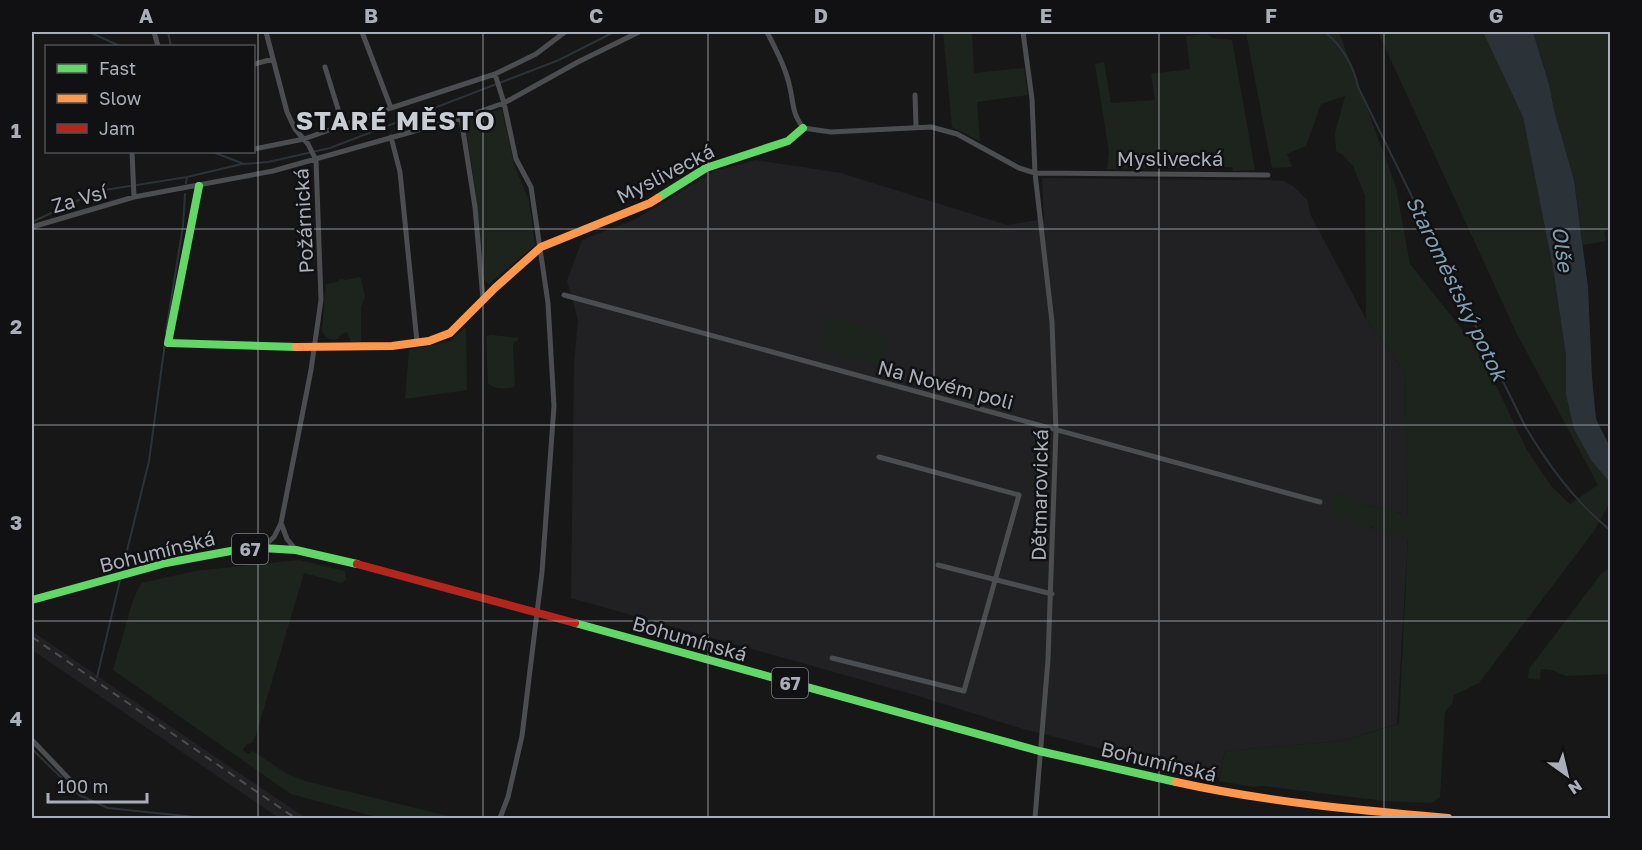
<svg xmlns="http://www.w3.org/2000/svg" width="1642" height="850" viewBox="0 0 1642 850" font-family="'Golos Text',sans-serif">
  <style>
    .built { fill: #212123 }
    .green { fill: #1d241e }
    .water { fill: #2b3339 }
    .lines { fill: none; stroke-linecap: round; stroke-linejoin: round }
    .stream { stroke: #2b3339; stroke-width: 2 }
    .street { stroke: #4b4d50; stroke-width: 5 }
    .fast { stroke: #63d668; stroke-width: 8 }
    .slow { stroke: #ff974d; stroke-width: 8 }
    .jam { stroke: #b3261e; stroke-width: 8 }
    .rail { stroke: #4c4d4f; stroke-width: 2; stroke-dasharray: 8 6; stroke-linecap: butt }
    .grid { fill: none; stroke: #a9aeb8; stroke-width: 1.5; stroke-opacity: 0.55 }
    .labels { text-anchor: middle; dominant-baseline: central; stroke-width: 5; stroke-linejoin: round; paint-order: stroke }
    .shield { fill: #111113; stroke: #7b7f86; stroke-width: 1.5 }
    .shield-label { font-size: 18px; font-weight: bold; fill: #a9aeb8 }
    .street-label { font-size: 20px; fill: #a9aeb8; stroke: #111113 }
    .water-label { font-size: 21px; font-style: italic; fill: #819eb1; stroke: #111113 }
    .district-label { font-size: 26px; font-weight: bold; letter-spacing: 1.5px; fill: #c9cdd4; stroke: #111113 }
    .neatline { fill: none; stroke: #a9aeb8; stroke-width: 2 }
    .grid-label { font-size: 20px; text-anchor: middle; font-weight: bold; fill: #a9aeb8 }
  </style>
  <rect width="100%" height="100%" fill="#171717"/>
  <path class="built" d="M756 160 841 173 1007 225 1044 219 1042 178 1231 180 1252 179 1284 181 1293 186 1308 201 1310 214 1366 319 1405 372 1408 518 1400 513 1361 504 1339 494 1373 529 1408 537 1397 724 1342 741 1225 751 1219 778 1023 729 915 695 571 598 574 363 578 320 567 281 582 240 636 219 714 171Z
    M32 631 211 754 306 818H279L32 650Z"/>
  <path class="green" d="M943 32H972L974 73 1024 68 1028 95 977 102 980 141 952 127Z
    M1259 32H1339L1396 187 1410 264 1472 342 1489 371 1527 450 1552 487 1570 504 1598 485 1516 332 1378 32H1483L1523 117 1553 268 1566 355V395L1574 429 1591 460 1610 483V502L1594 531 1479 683 1454 695 1452 704 1445 712 1440 797 1431 803 1384 801 1263 786 1252 787 1219 781 1225 751 1342 741 1399 724 1408 538 1373 529 1372 526 1370 528 1332 517 1331 504 1335 495C1344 493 1353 501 1362 504 1377 509 1395 509 1408 517L1405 372 1366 319 1365 196 1353 166 1343 155 1336 151 1335 133 1345 96 1321 104 1306 146 1287 154 1292 167 1272 168 1246 33Z
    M1533 32H1610V226L1604 232 1606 241 1583 245 1574 180 1554 110 1549 84Z
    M1207 34 1212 38 1232 40 1255 170 1233 171 1232 167 1107 169 1109 152 1095 64 1104 62 1111 103 1155 100 1151 74 1190 69 1186 36Z
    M502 109 514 164 529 201 535 245 489 284 484 280 475 186 464 120Z
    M359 277 361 279 365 297 361 307V343L351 342 347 332 341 334 338 339C329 341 325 338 322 330L326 284 337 282 340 279 346 280Z
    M827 316 884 332V335L888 336 880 366 818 348Z
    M466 327 467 390 405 399 409 350 450 341Z
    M492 335 518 338V341L514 342 513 345 515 386C508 390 494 390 488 383L486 336Z
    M299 560 345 571 346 580 341 583 304 573 256 735 252 743 247 744 243 750 248 754 253 751 287 774 305 781 456 818H380L291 794 113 670 133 600 141 583 195 571Z
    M1610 568V674L1566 676 1551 670 1541 669 1540 680 1528 678 1529 669 1601 574Z"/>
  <path class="water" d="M1483 32H1533L1549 84 1554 110 1574 180 1588 287 1592 377 1596 419 1610 447V483L1591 460 1574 429 1566 395V355L1553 268 1523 117Z"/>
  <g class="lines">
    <path class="stream" d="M89 32 120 46
      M168 32 171 46
      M1325 32C1342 46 1354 66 1358 87L1525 426C1548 465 1574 501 1610 530
      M213 152 244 164 268 162 330 148 559 60 614 32
      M186 183 187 177 242 164
      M137 185 187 177
      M32 222 98 191 130 186
      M166 332 183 226 185 194
      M123 567 149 461 165 343
      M97 677 120 580
      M32 749 79 795 108 808 204 818"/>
    <path class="street" d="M154 32 158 46
      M266 32 287 112 295 129 308 144 316 160 321 300 311 370 281 523 287 539 296 550
      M362 32 391 108
      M767 32C776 50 786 68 790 88 794 106 792 112 803 128L831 132 931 127 957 134 1019 168 1035 173 1268 175
      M1023 32 1032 99 1035 173 1052 322 1056 430 1048 660 1035 818
      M254 64 273 59
      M325 67 343 125
      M495 74 504 103 516 159 531 187 548 303 554 406 542 572 522 736 508 797 500 818
      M915 95 916 126
      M461 118 475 207 483 299
      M391 137 400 172 417 342
      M254 149 304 139 391 108 495 74 536 54 565 32
      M132 152 134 197
      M32 227 134 197 273 171 461 118 504 103 578 62 639 32
      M564 295 1320 502
      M262 548 274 537 281 523
      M938 565 1052 594
      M832 658 964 691 1019 495 879 457
      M32 740 71 781"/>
    <path class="fast" d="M199 186 168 343 296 347
      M658 198 706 168 788 141 803 128
      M32 600 166 563 236 550 262 548 296 550 357 564
      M575 623 1039 751 1176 782"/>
    <path class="slow" d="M296 347 392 346 429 341 450 333 495 288 541 247 650 203 658 198
      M1176 782C1266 802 1357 810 1448 818"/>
    <path class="jam" d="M357 564 575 623"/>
    <path class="rail" d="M32 637 295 818"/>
  </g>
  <path class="grid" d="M258 32V818M483 32V818M708 32V818M934 32V818M1159 32V818M1384 32V818M32 229H1610M32 425H1610M32 621H1610"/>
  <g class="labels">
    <g class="shield">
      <rect x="232" y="534" width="36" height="30" rx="4.5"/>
      <rect x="772" y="668" width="36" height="30" rx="4.5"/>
    </g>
    <g class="shield-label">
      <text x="250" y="549">67</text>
      <text x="790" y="683">67</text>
    </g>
    <g class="street-label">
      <text x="1170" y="158">Myslivecká</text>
      <text transform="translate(665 173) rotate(-27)">Myslivecká</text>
      <text transform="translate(79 198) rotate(-16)">Za Vsí</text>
      <text transform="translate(303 221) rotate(-93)">Požárnická</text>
      <text transform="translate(946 384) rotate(15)">Na Novém poli</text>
      <text transform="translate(1039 495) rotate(-89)">Dětmarovická</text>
      <text transform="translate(157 551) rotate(-14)">Bohumínská</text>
      <text transform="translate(690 638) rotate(16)">Bohumínská</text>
      <text transform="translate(1159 761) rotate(13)">Bohumínská</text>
    </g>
    <g class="water-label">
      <text transform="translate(1563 249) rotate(82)">Olše</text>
      <text transform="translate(1457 288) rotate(64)">Staroměstský potok</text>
    </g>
    <g class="district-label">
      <text x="396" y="120">STARÉ MĚSTO</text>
    </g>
  </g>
  <rect width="1642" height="850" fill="none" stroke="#111113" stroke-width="66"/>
  <rect x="45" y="45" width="210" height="108" fill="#111113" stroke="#4e5055" stroke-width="1.5"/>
  <rect x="57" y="64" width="30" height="9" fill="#63d668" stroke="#4e5055" stroke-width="1.5"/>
  <text x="99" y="75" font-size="18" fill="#a9aeb8">Fast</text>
  <rect x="57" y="94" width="30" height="9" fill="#ff974d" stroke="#4e5055" stroke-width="1.5"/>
  <text x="99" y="105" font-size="18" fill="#a9aeb8">Slow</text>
  <rect x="57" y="124" width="30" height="9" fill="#b3261e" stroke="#4e5055" stroke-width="1.5"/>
  <text x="99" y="135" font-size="18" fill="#a9aeb8">Jam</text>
  <g transform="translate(1567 775) rotate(146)" stroke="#111113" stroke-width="4.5" paint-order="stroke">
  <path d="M0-4.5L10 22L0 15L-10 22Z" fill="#a9aeb8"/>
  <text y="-9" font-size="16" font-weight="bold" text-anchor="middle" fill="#a9aeb8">N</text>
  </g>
  <path d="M48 793v9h99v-9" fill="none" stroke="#a9aeb8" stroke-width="3"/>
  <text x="57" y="793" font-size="18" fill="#a9aeb8" stroke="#111113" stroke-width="4.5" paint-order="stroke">100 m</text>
  <rect x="33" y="33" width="1576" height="784" class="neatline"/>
  <g class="grid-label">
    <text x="146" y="23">A</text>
    <text x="371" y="23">B</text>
    <text x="596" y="23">C</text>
    <text x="821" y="23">D</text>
    <text x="1046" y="23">E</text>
    <text x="1271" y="23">F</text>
    <text x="1496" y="23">G</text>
    <text x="16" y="138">1</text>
    <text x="16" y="334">2</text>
    <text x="16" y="530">3</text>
    <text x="16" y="726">4</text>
  </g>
</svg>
